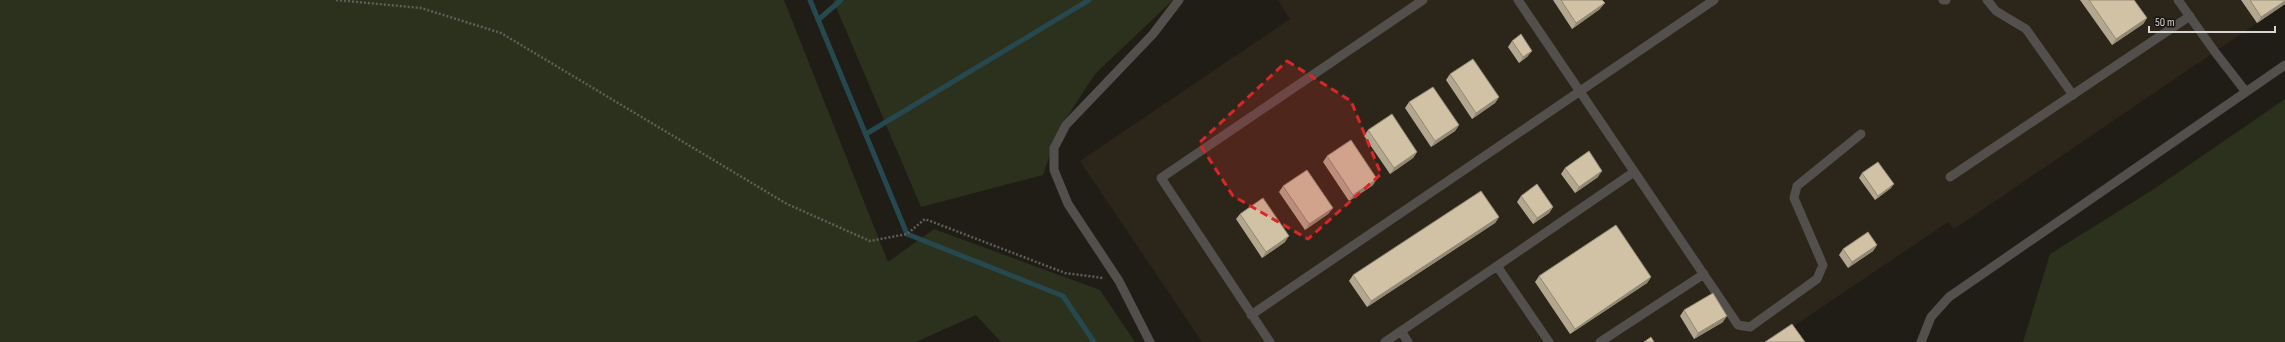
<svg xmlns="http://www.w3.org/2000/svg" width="2285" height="342" viewBox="0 0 2285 342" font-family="'Sofia Sans Condensed',sans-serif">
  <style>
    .built { fill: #2c261a }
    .green { fill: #2b311d }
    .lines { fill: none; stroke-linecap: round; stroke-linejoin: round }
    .stream { stroke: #26484f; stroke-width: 5 }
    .path { stroke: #605e58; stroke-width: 2.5; stroke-dasharray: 2 2; stroke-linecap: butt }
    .service { stroke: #524f4d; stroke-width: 9 }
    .wall { fill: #b4a78f }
    .shaded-wall { fill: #928874 }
    .building { fill: #d1c2a6; stroke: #928874 }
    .marked { fill: #d62828; fill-opacity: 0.2; stroke: #d62828; stroke-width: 3; stroke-dasharray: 8 5; stroke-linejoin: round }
  </style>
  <rect width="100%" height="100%" fill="#201d17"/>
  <path class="built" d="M1278 0H2285V4L1954 229 1948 222 1788 330 1795 342H1202L1080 161 1290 19Z"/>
  <path class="green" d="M0 0H784L888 262 934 229 1100 290 1135 342H1001L976 315 916 342H0Z
    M833 0H1173L1095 74 1058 131 1043 175 921 207Z
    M2285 99V342H2023L2050 254 2154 189Z"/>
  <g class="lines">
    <path class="stream" d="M810 0 907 234 1063 296 1094 342
      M818 20 841 0
      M866 134 1089 0"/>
    <path class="path" d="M336 0 421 8 501 33 787 204 870 241 907 234 925 219 1065 273 1103 278"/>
    <path class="service" d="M1518 0 1738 325 1750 327 1817 279 1823 265 1794 198 1797 186 1861 134
      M1943 0H1946
      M1987 0 1996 11 2026 29 2073 95
      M2178 0 2215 52 2246 92
      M1950 177 2190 16
      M1251 315 1714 0
      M1401 331 1408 342
      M1150 342 1119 281 1068 204 1054 170V148L1066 125 1153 34 1179 0
      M1270 342 1161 178 1423 0
      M1385 342 1497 266
      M1549 342 1497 266 1634 172
      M1600 342 1704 274
      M1921 342 1931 317 1949 297 2285 65"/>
  </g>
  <path class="wall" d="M1553 0H1602L1600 9 1572 29Z
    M2080 0H2134L2147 18 2143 24 2112 45Z
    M2241 0H2285V4L2257 23Z
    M1512 41 1528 56 1519 63 1508 47Z
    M1450 74 1499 97 1495 103 1472 119 1446 80Z
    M1409 102 1459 125 1455 131 1431 147 1405 108Z
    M1368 130 1417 152 1413 158 1390 174 1364 136Z
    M1327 156 1373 185 1349 201 1323 162Z
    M1565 168 1598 177 1575 193 1561 174Z
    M1862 173 1891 188 1875 200 1859 178Z
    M1283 186 1333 208 1328 214 1305 230 1279 192Z
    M1521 196 1553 207 1549 213 1533 224 1517 202Z
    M1240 214 1285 242 1262 258 1236 219Z
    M1499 217 1495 223 1367 307 1349 281 1353 275Z
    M1877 245 1873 251 1848 268 1839 255 1843 249Z
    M1539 276 1651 277 1647 283 1570 334 1535 282Z
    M1684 310 1723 322 1694 339 1680 316Z"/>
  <path class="shaded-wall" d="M2285 1V4L2257 23 2261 17Z
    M1605 3 1600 9 1572 29 1576 23Z
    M2147 18 2143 24 2112 45 2116 39Z
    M1532 51 1528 56 1519 63 1523 57Z
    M1499 97 1495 103 1472 119 1476 113Z
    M1459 125 1455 131 1431 147 1435 141Z
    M1417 152 1413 158 1390 174 1394 168Z
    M1602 171 1598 177 1575 193 1579 187Z
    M1377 179 1373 185 1349 201 1353 195Z
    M1894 184 1891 188 1875 200 1878 196Z
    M1553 207 1549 213 1533 224 1537 218Z
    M1333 208 1328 214 1305 230 1309 224Z
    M1499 217 1495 223 1367 307 1371 301Z
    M1289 236 1285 242 1262 258 1266 252Z
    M1877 245 1873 251 1848 268 1852 262Z
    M1651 277 1647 283 1570 334 1575 329Z
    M1727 316 1723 322 1694 339 1698 333Z"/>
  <path class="building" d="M1561 0H1602L1605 3 1576 23Z
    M2089 0H2134L2147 18 2116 39Z
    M2250 0H2285V1L2261 17Z
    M1521 34 1532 51 1523 57 1512 41Z
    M1473 59 1499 97 1476 113 1450 74Z
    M1433 87 1459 125 1435 141 1409 102Z
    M1392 114 1417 152 1394 168 1368 130Z
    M1351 140 1377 179 1353 195 1327 156Z
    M1589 151 1602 171 1579 187 1565 168Z
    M1878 162 1894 184 1878 196 1862 173Z
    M1307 170 1333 208 1309 224 1283 186Z
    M1537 184 1553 207 1537 218 1521 196Z
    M1481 191 1499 217 1371 301 1353 275Z
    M1263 198 1289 236 1266 252 1240 214Z
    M1616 225 1651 277 1575 329 1539 276Z
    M1868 232 1877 245 1852 262 1843 249Z
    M1713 293 1727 316 1698 333 1684 310Z
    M1792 324 1805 342H1765Z
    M1651 337 1654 342H1644Z"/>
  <path class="marked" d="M1287 61 1351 101 1381 174 1308 239 1233 196 1199 143Z"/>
  <path d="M2149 26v6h126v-6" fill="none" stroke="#d8d6d1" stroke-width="2"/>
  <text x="2155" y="26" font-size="12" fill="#d8d6d1" stroke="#17140e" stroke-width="3" paint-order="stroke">50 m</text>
</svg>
